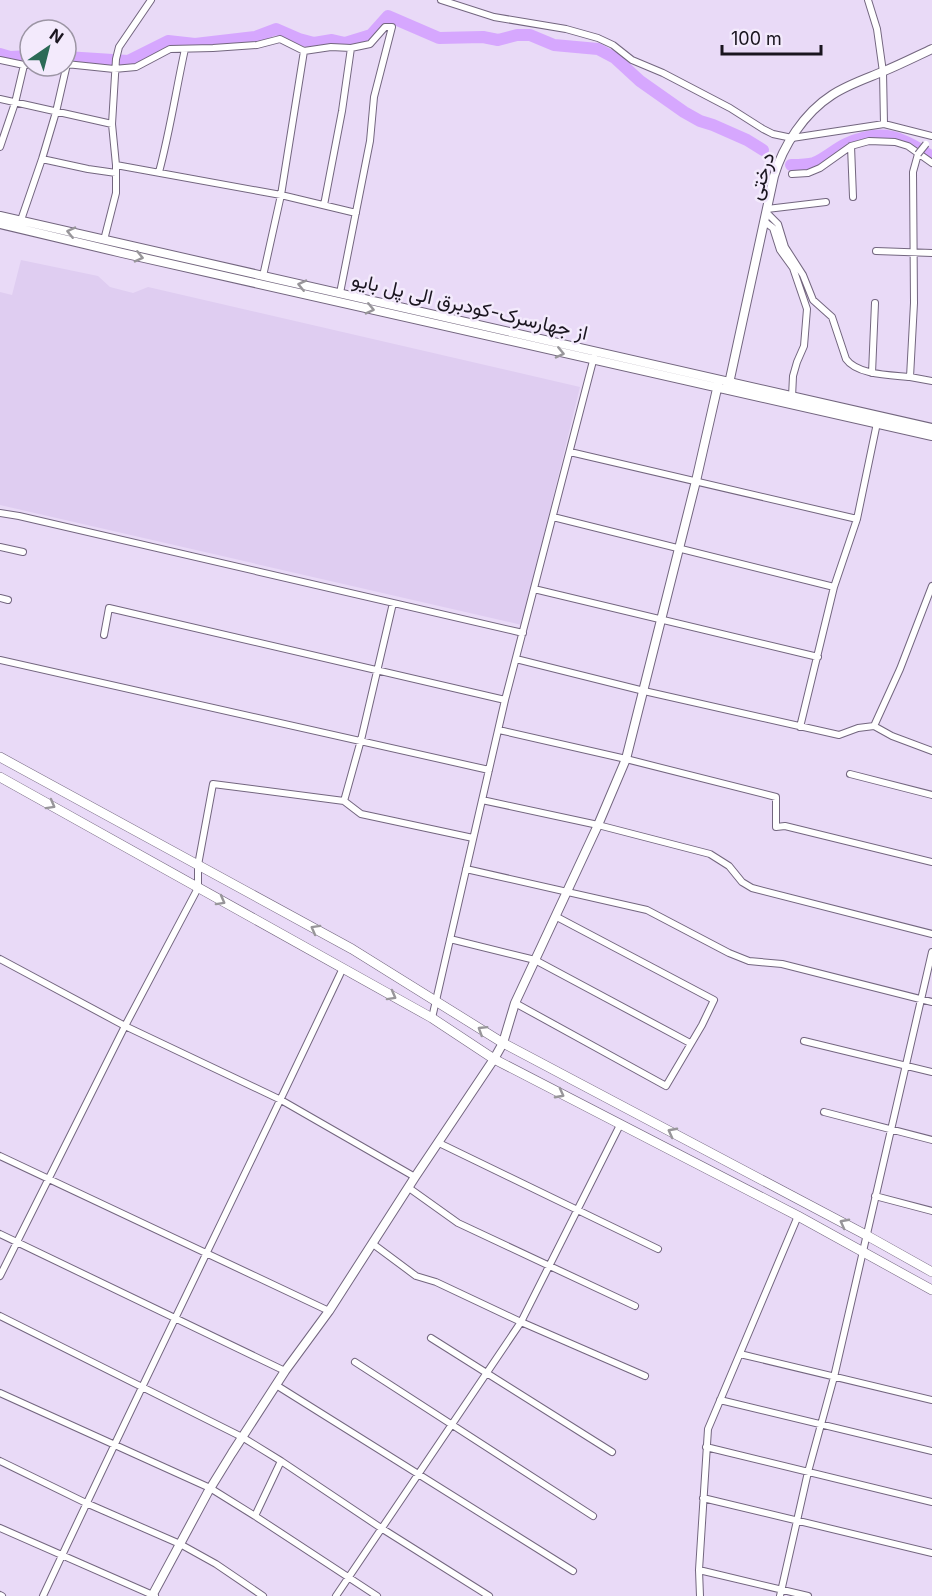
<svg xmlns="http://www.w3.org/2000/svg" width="932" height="1596" viewBox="0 0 932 1596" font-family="Inter,Vazirmatn,sans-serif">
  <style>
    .built { fill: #dfcdf1 }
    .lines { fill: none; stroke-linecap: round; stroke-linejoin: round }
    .river { stroke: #d6a7fe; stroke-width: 12 }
    .street-casing { stroke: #73667f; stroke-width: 8 }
    .secondary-casing { stroke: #73667f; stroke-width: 10 }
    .primary-casing { stroke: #73667f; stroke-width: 10 }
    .street { stroke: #fff; stroke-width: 6 }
    .secondary { stroke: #fff; stroke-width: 8 }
    .primary { stroke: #fff; stroke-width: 9 }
    .street-bridge-casing { stroke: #73667f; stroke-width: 8; stroke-linecap: butt }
    .street-bridge { stroke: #fff; stroke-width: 6 }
    .oneway { stroke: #98969a }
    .labels { text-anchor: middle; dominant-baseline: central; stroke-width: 5; stroke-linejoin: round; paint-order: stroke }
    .street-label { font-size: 20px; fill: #1a151f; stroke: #f3eafc }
  </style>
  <rect width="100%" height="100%" fill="#e9daf7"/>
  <path class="built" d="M21 260 98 276 110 287 133 293 148 287 580 387 522 625 0 505V292L12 295Z"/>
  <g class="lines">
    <path class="river" d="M0 54 10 57 30 56
      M66 57 128 61 168 41 195 44 255 37 276 29 299 39 314 43 332 40 345 43 371 35 388 16 439 38 483 37 498 40 517 35H530L554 45 598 49 615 58 640 81 684 112 700 121 713 125 747 140 763 150
      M791 165C798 165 807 165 814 163 825 159 835 149 846 144 882 128 901 136 932 157"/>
    <g class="street-casing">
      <path id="street" d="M441 0 494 17 566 29 598 38 613 45 632 60 663 73 730 108 763 129 773 134 792 138 884 124 932 136
        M868 0 877 29 883 72 884 124
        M0 60 24 65H30
        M66 64 114 69 136 67 170 49 213 48 257 45 280 39 304 51 331 47 351 48 370 44 385 27H392L374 97 370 141 340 293
        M0 99 112 124
        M851 146 853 197
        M0 147 15 103 24 65
        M918 154 913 172 914 303 910 377 932 381
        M42 159 88 169 116 173
        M116 165 281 195 356 213
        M159 172C170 131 176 90 185 49
        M792 174 808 173 820 168 851 146 869 141 895 142 908 146 932 163
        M324 205 342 111 351 48
        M767 209 826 202
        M767 213 778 224 785 247 803 275 813 300 832 317 846 359C857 375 891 375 910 377
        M21 220 42 159 56 112 67 64
        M765 222 773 228 780 250 793 268 807 309 804 346 797 362 793 376 792 397
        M104 240 116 193V165L112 124 116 59 119 47 151 0
        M876 251 932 253
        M263 276 281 195 304 51
        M872 373 875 303
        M570 452 857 519
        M0 513 19 516 523 633
        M553 517 834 587
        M0 547 23 552
        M534 589 818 657
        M0 598 8 600
        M104 635 109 608 505 700
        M516 659 644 691 839 735 858 728 874 726 892 736 932 751
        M0 660 489 770
        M874 726 900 669 932 586
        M800 727 834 587 857 519 877 423
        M499 730 626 759 776 797V827L785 826 932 862
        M850 774 932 795
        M482 800 598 825 710 854 729 866 742 882 752 888 932 934
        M344 801 361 740 393 603
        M466 869 647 910 729 953 749 961 782 964 932 1002
        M450 939 535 960 690 1043
        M0 959 125 1026 281 1100 415 1177
        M515 1003 666 1086 702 1025 714 1000 555 916
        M432 1018 505 700 594 357
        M804 1041 932 1072
        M824 1112 932 1140
        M439 1143 658 1249
        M0 1156 329 1311
        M409 1188 458 1223 635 1306
        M875 1196 932 1211
        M0 1234 285 1371
        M373 1244 416 1276 436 1282 521 1322 645 1376
        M0 1276 125 1026 198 888V865L213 784 344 801 361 814 473 838
        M0 1316 242 1437 281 1461 255 1516 210 1488 0 1393
        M431 1338 612 1452
        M740 1354 932 1400
        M355 1362 593 1516
        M276 1385 573 1571
        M720 1400 932 1451
        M706 1447 932 1502
        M0 1461 86 1503 180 1544 216 1564 263 1596
        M281 1461 381 1528 489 1596
        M703 1498 932 1553
        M255 1516 377 1596
        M0 1528 155 1596
        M699 1570 808 1596
        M0 1595 2 1596
        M43 1596C141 1386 244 1178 343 968
        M336 1596 521 1322 620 1125
        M700 1596 699 1570 708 1429 798 1216
        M780 1596 808 1472 834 1377 932 952"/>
    </g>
    <g class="secondary-casing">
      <path id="secondary" d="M0 216 932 428
        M0 224 122 253 932 436
        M728 388 774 176C783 146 804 113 832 95 847 85 865 79 882 72 899 65 915 57 932 49
        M152 1596 208 1492 232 1453 285 1371 329 1311 415 1177 494 1059 503 1043 515 1003 598 825 626 759 696 481 719 380"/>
    </g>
    <g class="primary-casing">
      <path id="primary" d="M0 757 352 949 503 1043 866 1235 932 1272
        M0 777 432 1018 494 1059 798 1216 932 1290"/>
    </g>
    <use href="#street" class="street"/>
    <use href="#secondary" class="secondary"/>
    <use href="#primary" class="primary"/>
    <g class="street-bridge-casing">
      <path id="street-bridge" d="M918 154 926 144"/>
    </g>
    <use href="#street-bridge" class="street-bridge"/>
  </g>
  <defs><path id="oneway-chevron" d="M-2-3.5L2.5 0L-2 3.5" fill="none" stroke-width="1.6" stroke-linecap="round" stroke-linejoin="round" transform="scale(1.5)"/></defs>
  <g class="oneway">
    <use href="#oneway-chevron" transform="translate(71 232) rotate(-167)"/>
    <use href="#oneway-chevron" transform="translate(139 257) rotate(13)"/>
    <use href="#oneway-chevron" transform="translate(302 285) rotate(-167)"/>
    <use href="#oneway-chevron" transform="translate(370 309) rotate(13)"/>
    <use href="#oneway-chevron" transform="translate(560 353) rotate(13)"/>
    <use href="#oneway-chevron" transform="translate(51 805) rotate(29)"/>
    <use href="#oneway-chevron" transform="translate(221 901) rotate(29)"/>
    <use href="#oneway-chevron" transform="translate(315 929) rotate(-151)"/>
    <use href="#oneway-chevron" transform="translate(392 996) rotate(29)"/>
    <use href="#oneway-chevron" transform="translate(482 1030) rotate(-148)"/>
    <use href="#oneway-chevron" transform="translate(560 1094) rotate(28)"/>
    <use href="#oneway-chevron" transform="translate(672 1132) rotate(-152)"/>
    <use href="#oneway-chevron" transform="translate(844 1223) rotate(-152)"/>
  </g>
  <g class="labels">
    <g class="street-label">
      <text transform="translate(761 176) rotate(-73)">درختی</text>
      <text transform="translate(470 306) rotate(13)">از جهارسرک-کودبرق الی پل بایو</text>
    </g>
  </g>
  <g transform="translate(48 48) rotate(35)"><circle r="28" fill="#f3eafc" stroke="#9c95a4" stroke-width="1.5"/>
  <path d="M0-4.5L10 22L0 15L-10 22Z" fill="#2b6a56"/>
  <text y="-9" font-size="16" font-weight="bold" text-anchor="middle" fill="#1a151f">N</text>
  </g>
  <path d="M722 45v9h99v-9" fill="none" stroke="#1a151f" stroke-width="3"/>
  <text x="731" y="45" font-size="18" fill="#1a151f" stroke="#f3eafc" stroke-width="4.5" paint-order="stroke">100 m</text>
</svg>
